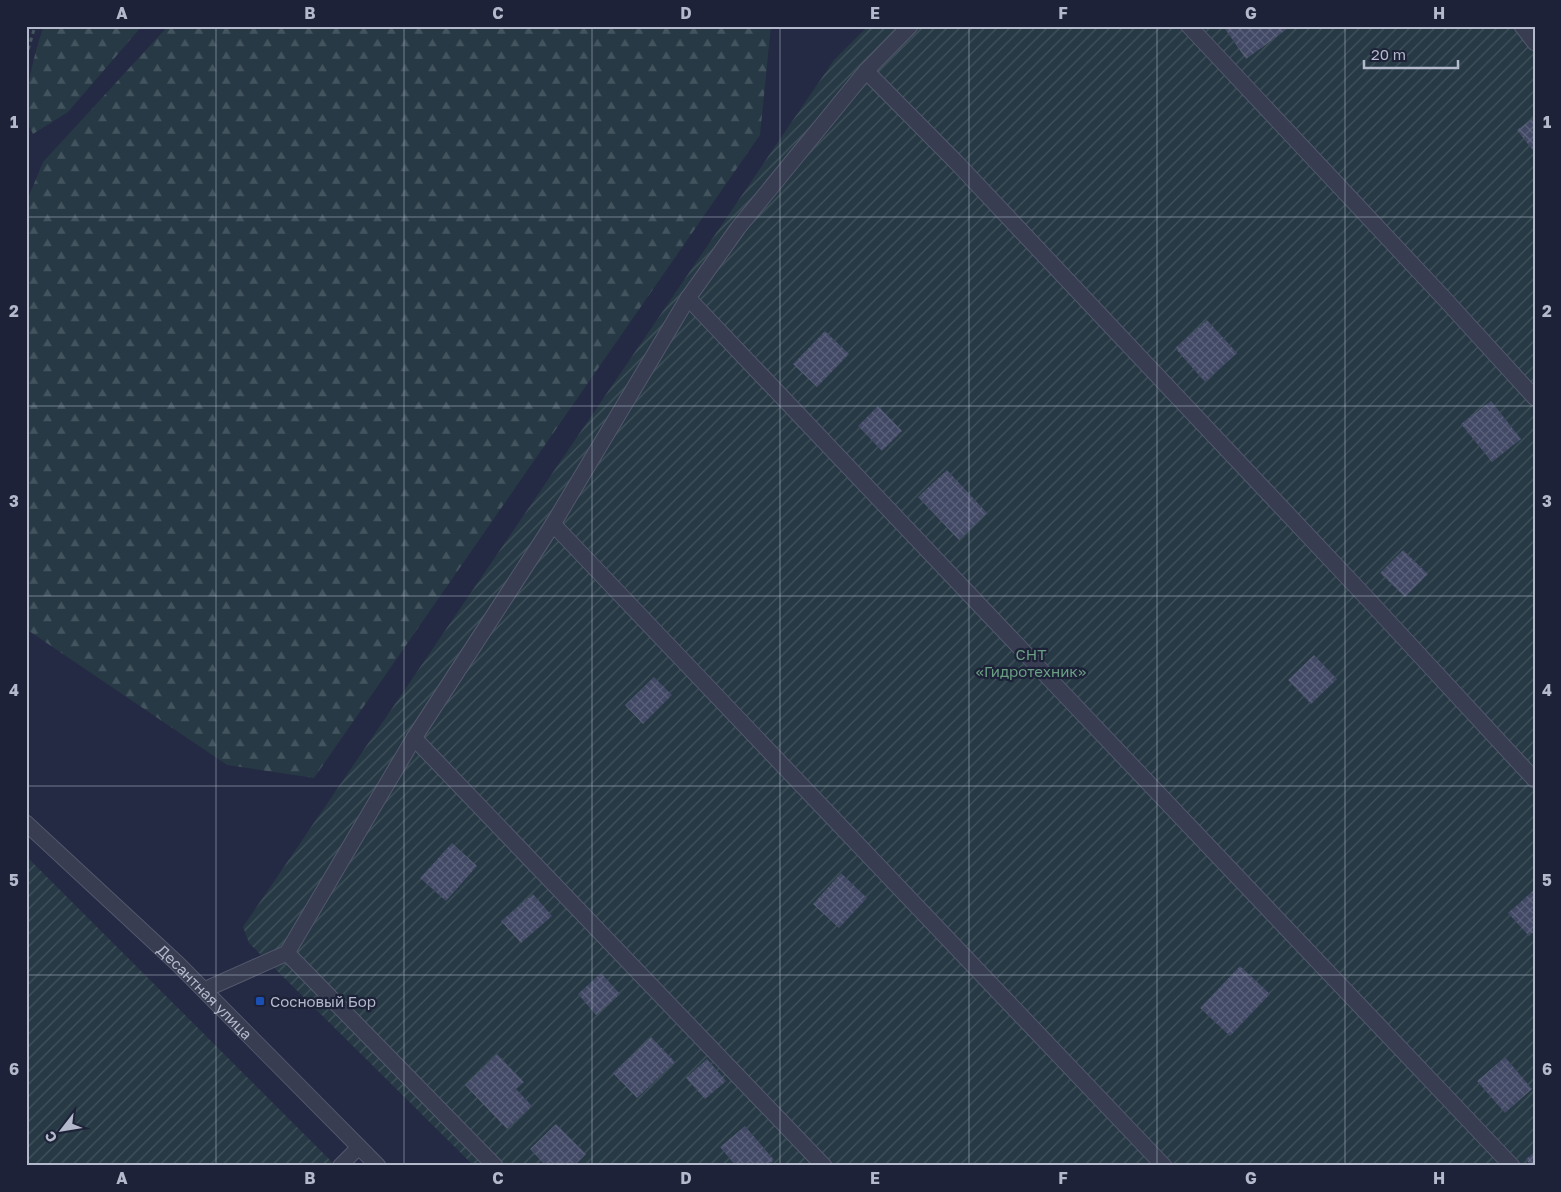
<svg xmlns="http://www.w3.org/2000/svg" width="1561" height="1192" viewBox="0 0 1561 1192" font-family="'Golos Text',sans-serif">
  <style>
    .forest { fill: url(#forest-firs) }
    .garden { fill: url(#garden-furrows) }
    .building { fill: url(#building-cross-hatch) }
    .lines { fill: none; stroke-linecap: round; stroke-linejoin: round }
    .service-casing { stroke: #53586d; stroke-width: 16 }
    .minor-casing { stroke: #53586d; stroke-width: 17 }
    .path { stroke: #445660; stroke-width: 3; stroke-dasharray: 4 4; stroke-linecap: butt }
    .service { stroke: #383d52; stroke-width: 14 }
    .minor { stroke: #383d52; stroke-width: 15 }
    .grid { fill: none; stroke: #b5b9cc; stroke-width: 1; stroke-opacity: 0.55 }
    .transit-dot { fill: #1a4fb4; stroke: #1d2238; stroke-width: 2 }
    .labels { text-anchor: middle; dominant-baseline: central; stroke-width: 4.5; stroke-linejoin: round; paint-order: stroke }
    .park-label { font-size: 15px; fill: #6a9f83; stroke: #1d2238 }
    .street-label { font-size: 15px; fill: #b5b9cc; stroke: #1d2238 }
    .poi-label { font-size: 15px; fill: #b5b9cc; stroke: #1d2238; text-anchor: start }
    .neatline { fill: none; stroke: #b5b9cc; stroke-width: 2 }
    .grid-label { font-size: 16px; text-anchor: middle; font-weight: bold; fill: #b5b9cc }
  </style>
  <defs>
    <pattern id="forest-firs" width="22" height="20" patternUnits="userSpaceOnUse" patternTransform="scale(1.25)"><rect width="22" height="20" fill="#263944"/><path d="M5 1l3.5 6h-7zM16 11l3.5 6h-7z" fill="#43545e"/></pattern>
    <pattern id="garden-furrows" width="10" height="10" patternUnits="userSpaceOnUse" patternTransform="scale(1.25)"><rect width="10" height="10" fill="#263944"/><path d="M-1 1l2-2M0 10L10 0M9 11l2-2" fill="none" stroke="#43545e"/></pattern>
    <pattern id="building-cross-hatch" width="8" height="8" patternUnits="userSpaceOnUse" patternTransform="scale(1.25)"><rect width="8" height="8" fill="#424965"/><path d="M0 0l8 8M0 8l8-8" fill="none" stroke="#5b617a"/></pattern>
  </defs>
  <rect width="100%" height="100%" fill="#242a43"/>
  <path class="forest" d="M44 26H142L68 112 33 134C31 129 27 124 26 119 23 100 36 45 44 26Z
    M168 26H771L760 135 314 778 227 765 26 629V203L43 162Z"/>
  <path class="garden" d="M868 26H1535V1166H474L249 943 243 927 834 60Z
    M26 856 336 1166H26Z"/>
  <path class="building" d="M1223 26H1291L1246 59Z
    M1535 117V153L1517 130Z
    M1207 320 1237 353 1205 382 1175 348Z
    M825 331 849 354 817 387 793 364Z
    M1491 401 1521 439 1492 462 1461 424Z
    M878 406 902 431 882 451 858 426Z
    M947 470 987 513 959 540 918 497Z
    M1403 550 1428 574 1405 597 1380 573Z
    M1314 655 1337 679 1311 704 1288 680Z
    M654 677 672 695 643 724 625 705Z
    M452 843 477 866 446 901 420 878Z
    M841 873 867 898 839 928 813 904Z
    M1535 889V931L1529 936 1508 913Z
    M533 894 552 916 521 943 501 921Z
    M1240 966 1270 994 1230 1036 1200 1008Z
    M601 973 620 994 596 1015 578 994Z
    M651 1037 675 1062 637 1098 613 1073Z
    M497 1054 524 1082 516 1089 532 1106 507 1129 465 1085Z
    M1505 1057 1532 1089 1505 1113 1477 1081Z
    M707 1059 726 1081 705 1099 686 1078Z
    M556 1124 586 1154 574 1166H546L530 1149Z
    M745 1126 774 1160 767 1166H736L720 1147Z
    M1535 1152V1166H1531L1526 1159Z"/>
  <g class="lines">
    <g class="service-casing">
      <path id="service" d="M340 1166 359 1147"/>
    </g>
    <g class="minor-casing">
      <g id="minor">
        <path d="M1189 26 1442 296 1535 398"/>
        <path d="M1522 26 1535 43"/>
        <path d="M866 71 957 163 1364 595 1535 780"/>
        <path d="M688 298 1512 1166"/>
        <path d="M553 524 1164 1166"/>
        <path d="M414 738 824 1166"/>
        <path id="s1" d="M26 823 178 964 378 1166"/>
        <path d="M287 953 495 1166"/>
        <path d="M204 990 287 953 414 738 553 524 688 298 738 228 866 71 910 26"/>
      </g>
    </g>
    <path class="path" d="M26 57 35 26"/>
    <use href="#service" class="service"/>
    <use href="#minor" class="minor"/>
  </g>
  <path class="grid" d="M216 26V1166M404 26V1166M592 26V1166M780 26V1166M969 26V1166M1157 26V1166M1345 26V1166M26 217H1535M26 406H1535M26 596H1535M26 786H1535M26 975H1535"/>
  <rect class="transit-dot" x="255" y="996" width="10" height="10" rx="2.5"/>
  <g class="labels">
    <g class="park-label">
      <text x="1031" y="654">СНТ<tspan x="1031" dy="17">«Гидротехник»</tspan></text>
    </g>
    <g class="street-label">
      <text stroke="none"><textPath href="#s1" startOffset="246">Десантная улица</textPath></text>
    </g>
    <g class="poi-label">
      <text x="270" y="1001">Сосновый Бор</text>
    </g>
  </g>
  <rect width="1561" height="1192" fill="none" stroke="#1d2238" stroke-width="55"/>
  <g transform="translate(62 1130) rotate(239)" stroke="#1d2238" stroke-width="4" paint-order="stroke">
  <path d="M0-4L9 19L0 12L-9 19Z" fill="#b5b9cc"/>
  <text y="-8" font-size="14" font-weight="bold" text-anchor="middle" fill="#b5b9cc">С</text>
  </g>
  <path d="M1364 60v8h94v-8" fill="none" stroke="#b5b9cc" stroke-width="2.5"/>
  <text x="1371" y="60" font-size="15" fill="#b5b9cc" stroke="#1d2238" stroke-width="4" paint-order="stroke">20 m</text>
  <rect x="28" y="28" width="1506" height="1136" class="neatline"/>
  <g class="grid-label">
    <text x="122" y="19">A</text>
    <text x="310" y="19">B</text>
    <text x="498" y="19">C</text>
    <text x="686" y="19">D</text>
    <text x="875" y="19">E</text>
    <text x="1063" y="19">F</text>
    <text x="1251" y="19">G</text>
    <text x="1439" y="19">H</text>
    <text x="14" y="128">1</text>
    <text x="1547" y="128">1</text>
    <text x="14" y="317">2</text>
    <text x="1547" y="317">2</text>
    <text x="14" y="507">3</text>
    <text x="1547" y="507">3</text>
    <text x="14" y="696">4</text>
    <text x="1547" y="696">4</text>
    <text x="14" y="886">5</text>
    <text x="1547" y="886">5</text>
    <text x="14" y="1075">6</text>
    <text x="1547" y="1075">6</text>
    <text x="122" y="1184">A</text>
    <text x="310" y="1184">B</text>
    <text x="498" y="1184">C</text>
    <text x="686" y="1184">D</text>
    <text x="875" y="1184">E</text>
    <text x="1063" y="1184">F</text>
    <text x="1251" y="1184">G</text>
    <text x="1439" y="1184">H</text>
  </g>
</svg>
